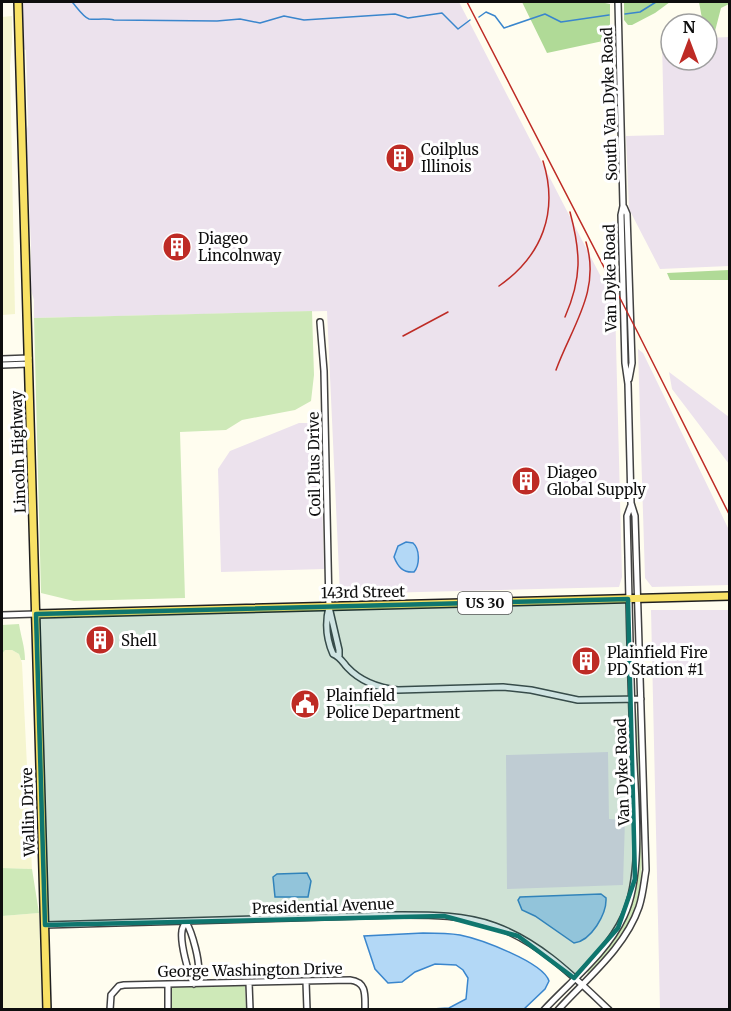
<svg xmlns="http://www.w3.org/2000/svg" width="731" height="1011" viewBox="0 0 731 1011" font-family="Merriweather,serif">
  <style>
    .industrial { fill: #ece2ed }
    .farmland { fill: #f5f5cf }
    .green { fill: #cee9b8 }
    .forest { fill: #b0da97 }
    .water { fill: #b3d8f6; stroke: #3a86cd; stroke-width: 1.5 }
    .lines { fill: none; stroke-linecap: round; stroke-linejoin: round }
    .stream { stroke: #3a86cd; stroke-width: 1.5 }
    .minor-casing { stroke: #414141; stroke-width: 8 }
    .major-casing { stroke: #1f1f1f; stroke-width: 10 }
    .minor { stroke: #fff; stroke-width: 5 }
    .major { stroke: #f8e165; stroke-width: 7 }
    .rail { stroke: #be2b25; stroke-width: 1.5 }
    .marked { fill: #0f766e; fill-opacity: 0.2; stroke: #0f766e; stroke-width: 4.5; stroke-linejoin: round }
    .labels { text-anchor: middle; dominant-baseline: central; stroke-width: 6; stroke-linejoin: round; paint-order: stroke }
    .shield { fill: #fff; stroke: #565656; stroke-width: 1.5 }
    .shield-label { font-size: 14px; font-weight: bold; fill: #0e0e0e }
    .street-label { font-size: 15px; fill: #0e0e0e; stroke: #fff }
    .poi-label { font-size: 15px; fill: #0e0e0e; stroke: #fff; text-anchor: start }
  </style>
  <rect width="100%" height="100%" fill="#fffdef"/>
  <path class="industrial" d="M22 2H459L615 304 622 577 619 587 340 594 327 311 34 318V300L31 290V246L26 132 28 125 26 50 23 49Z
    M729 37V266L660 269 629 209 626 136 664 135 662 39H671V60H707V38Z
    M638 349 643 353 729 530V585L652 587 645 578Z
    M669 372 729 417V464L672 389Z
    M299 423H320L324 569 221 572 218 469 230 451Z
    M651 610H729V1009H660Z
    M608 752 609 819 625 820 623 885 507 889 506 755Z"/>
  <path class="farmland" d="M12 16V43L10 66 15 314 2 315V17Z
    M5 650H12L19 654 22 663 32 869 2 868V654Z
    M39 913 42 1009 2 1010V916Z"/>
  <path class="green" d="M312 311 314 375 311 401 295 410 242 420 226 430 180 432 185 598 74 601 41 593 34 318Z
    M19 624C21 637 25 647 25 660H21L19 654 12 650H5L2 654V625Z
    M636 708 641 778V816L639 811C638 796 638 781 638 766 636 748 629 726 636 708Z
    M640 837C645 884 639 919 607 955 601 962 595 970 587 974L588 971C611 947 631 918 636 885 638 869 635 851 640 837Z
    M2 868 32 869 39 913 2 916Z
    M245 985 246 1009H171L170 986Z"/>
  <path class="forest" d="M522 2H600L610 4V27L608 28 603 41 547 53Z
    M624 2H670L655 13 632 25H628L624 20Z
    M699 2H729V4L721 8 714 35 707 36V24H703Z
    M729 270V280H670L667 273Z"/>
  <path class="water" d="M406 542 413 543C420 549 420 565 414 572 403 573 398 567 394 557L398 546Z
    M307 873 311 881 308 897H275L273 877 277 874Z
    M601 894 606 898C607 914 591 941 574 943L535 916 522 910 518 900 520 897Z
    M423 933C435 933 448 933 460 935 480 939 543 962 549 981L545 989 524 1009H432L449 1008 466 999 468 978 463 970 456 965 435 964 415 972 402 982 388 983 375 969 364 936Z"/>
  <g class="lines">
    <path class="stream" d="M72 2C76 6 83 17 89 19 95 20 106 18 114 20L217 21 240 19 260 23 284 16 304 20 395 14 408 18 442 13 458 29 470 20
      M625 14 640 12 656 2
      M479 17 486 12 495 16 504 28 545 14 561 22 609 15"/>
    <g class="minor-casing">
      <path id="minor" d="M624 207 627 214 632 363 629 379
        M320 322 324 371 329 607 339 650V656
        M2 359 29 358
        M2 365 29 364
        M329 607C325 623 326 638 333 654 340 657 342 661 347 667 361 682 378 688 398 690L503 687 531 690 578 700 641 699
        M2 615 36 614
        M186 922C192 932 201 963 198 975 197 978 195 981 194 984
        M186 922C184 925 182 928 182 931 180 942 188 974 194 984
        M45 925C127 923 209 921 291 918 325 917 358 916 392 915 426 915 462 914 495 926 541 943 574 977 609 1010
        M306 981 307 1010
        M249 983 250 1010
        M168 984V1010
        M110 1010 111 995 119 986 124 985 350 980C367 982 365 995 365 1010
        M544 1010C572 980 607 953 624 916 645 872 634 790 633 740 630 665 629 591 627 516L631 505
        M558 1010C587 978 625 948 639 907 643 895 644 882 646 870L635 516 631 503 628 384 625 363 621 215 623 206 618 2"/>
    </g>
    <g class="major-casing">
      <path id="major" d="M18 2 47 1010
        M36 614 730 596"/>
    </g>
    <use href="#minor" class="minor"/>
    <use href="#major" class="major"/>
    <path class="rail" d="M467 2 638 333 730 516
      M499 286C542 256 559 212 543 161
      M565 317C582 278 581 253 570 212
      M403 336 448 312
      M556 370C572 326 601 291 586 242"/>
  </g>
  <path class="marked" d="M628 599 635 879 618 928 574 978 518 936 444 916 45 925 36 614Z"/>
  <defs>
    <g id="building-disc" transform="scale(1.5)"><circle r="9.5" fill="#be2b25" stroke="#fff"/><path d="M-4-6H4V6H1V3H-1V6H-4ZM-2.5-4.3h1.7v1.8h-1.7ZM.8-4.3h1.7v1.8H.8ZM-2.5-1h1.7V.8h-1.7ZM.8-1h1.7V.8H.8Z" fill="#fff"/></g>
    <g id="civic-disc" transform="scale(1.5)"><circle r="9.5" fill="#be2b25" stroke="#fff"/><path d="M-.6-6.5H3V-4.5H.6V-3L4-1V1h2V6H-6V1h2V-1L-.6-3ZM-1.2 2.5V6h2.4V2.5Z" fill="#fff"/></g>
  </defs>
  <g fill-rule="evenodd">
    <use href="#building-disc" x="400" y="158"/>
    <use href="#building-disc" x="177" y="247"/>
    <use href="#building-disc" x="526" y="481"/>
    <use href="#building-disc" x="100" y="640"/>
    <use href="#building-disc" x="586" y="661"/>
    <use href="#civic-disc" x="305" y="704"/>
  </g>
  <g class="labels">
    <rect class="shield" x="458" y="592" width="54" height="22" rx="4.5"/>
    <g class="shield-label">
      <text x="485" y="603">US 30</text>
    </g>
    <g class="street-label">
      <text transform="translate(609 104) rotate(-92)">South Van Dyke Road</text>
      <text transform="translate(610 278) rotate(-91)">Van Dyke Road</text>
      <text transform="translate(18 452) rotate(-92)">Lincoln Highway</text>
      <text transform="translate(314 464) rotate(-91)">Coil Plus Drive</text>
      <text transform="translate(363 592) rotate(-1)">143rd Street</text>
      <text transform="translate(622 772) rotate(-92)">Van Dyke Road</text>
      <text transform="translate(28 812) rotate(-92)">Wallin Drive</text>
      <text transform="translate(323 906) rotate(-2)">Presidential Avenue</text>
      <text transform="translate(250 970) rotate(-1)">George Washington Drive</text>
    </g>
    <g class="poi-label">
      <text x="421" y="149">Coilplus<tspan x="421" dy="17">Illinois</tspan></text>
      <text x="198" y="238">Diageo<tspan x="198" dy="17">Lincolnway</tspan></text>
      <text x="547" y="472">Diageo<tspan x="547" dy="17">Global Supply</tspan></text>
      <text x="121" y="640">Shell</text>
      <text x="607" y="652">Plainfield Fire<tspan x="607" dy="17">PD Station #1</tspan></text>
      <text x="326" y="695">Plainfield<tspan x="326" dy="17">Police Department</tspan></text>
    </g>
  </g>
  <rect width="731" height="1011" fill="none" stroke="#0e0e0e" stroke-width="6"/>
  <g transform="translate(689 42)"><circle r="28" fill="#ffffff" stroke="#9f9f9f" stroke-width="1.5"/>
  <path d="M0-4.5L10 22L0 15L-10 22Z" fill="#be2b25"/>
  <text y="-9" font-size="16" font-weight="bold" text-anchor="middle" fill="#0e0e0e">N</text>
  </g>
</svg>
